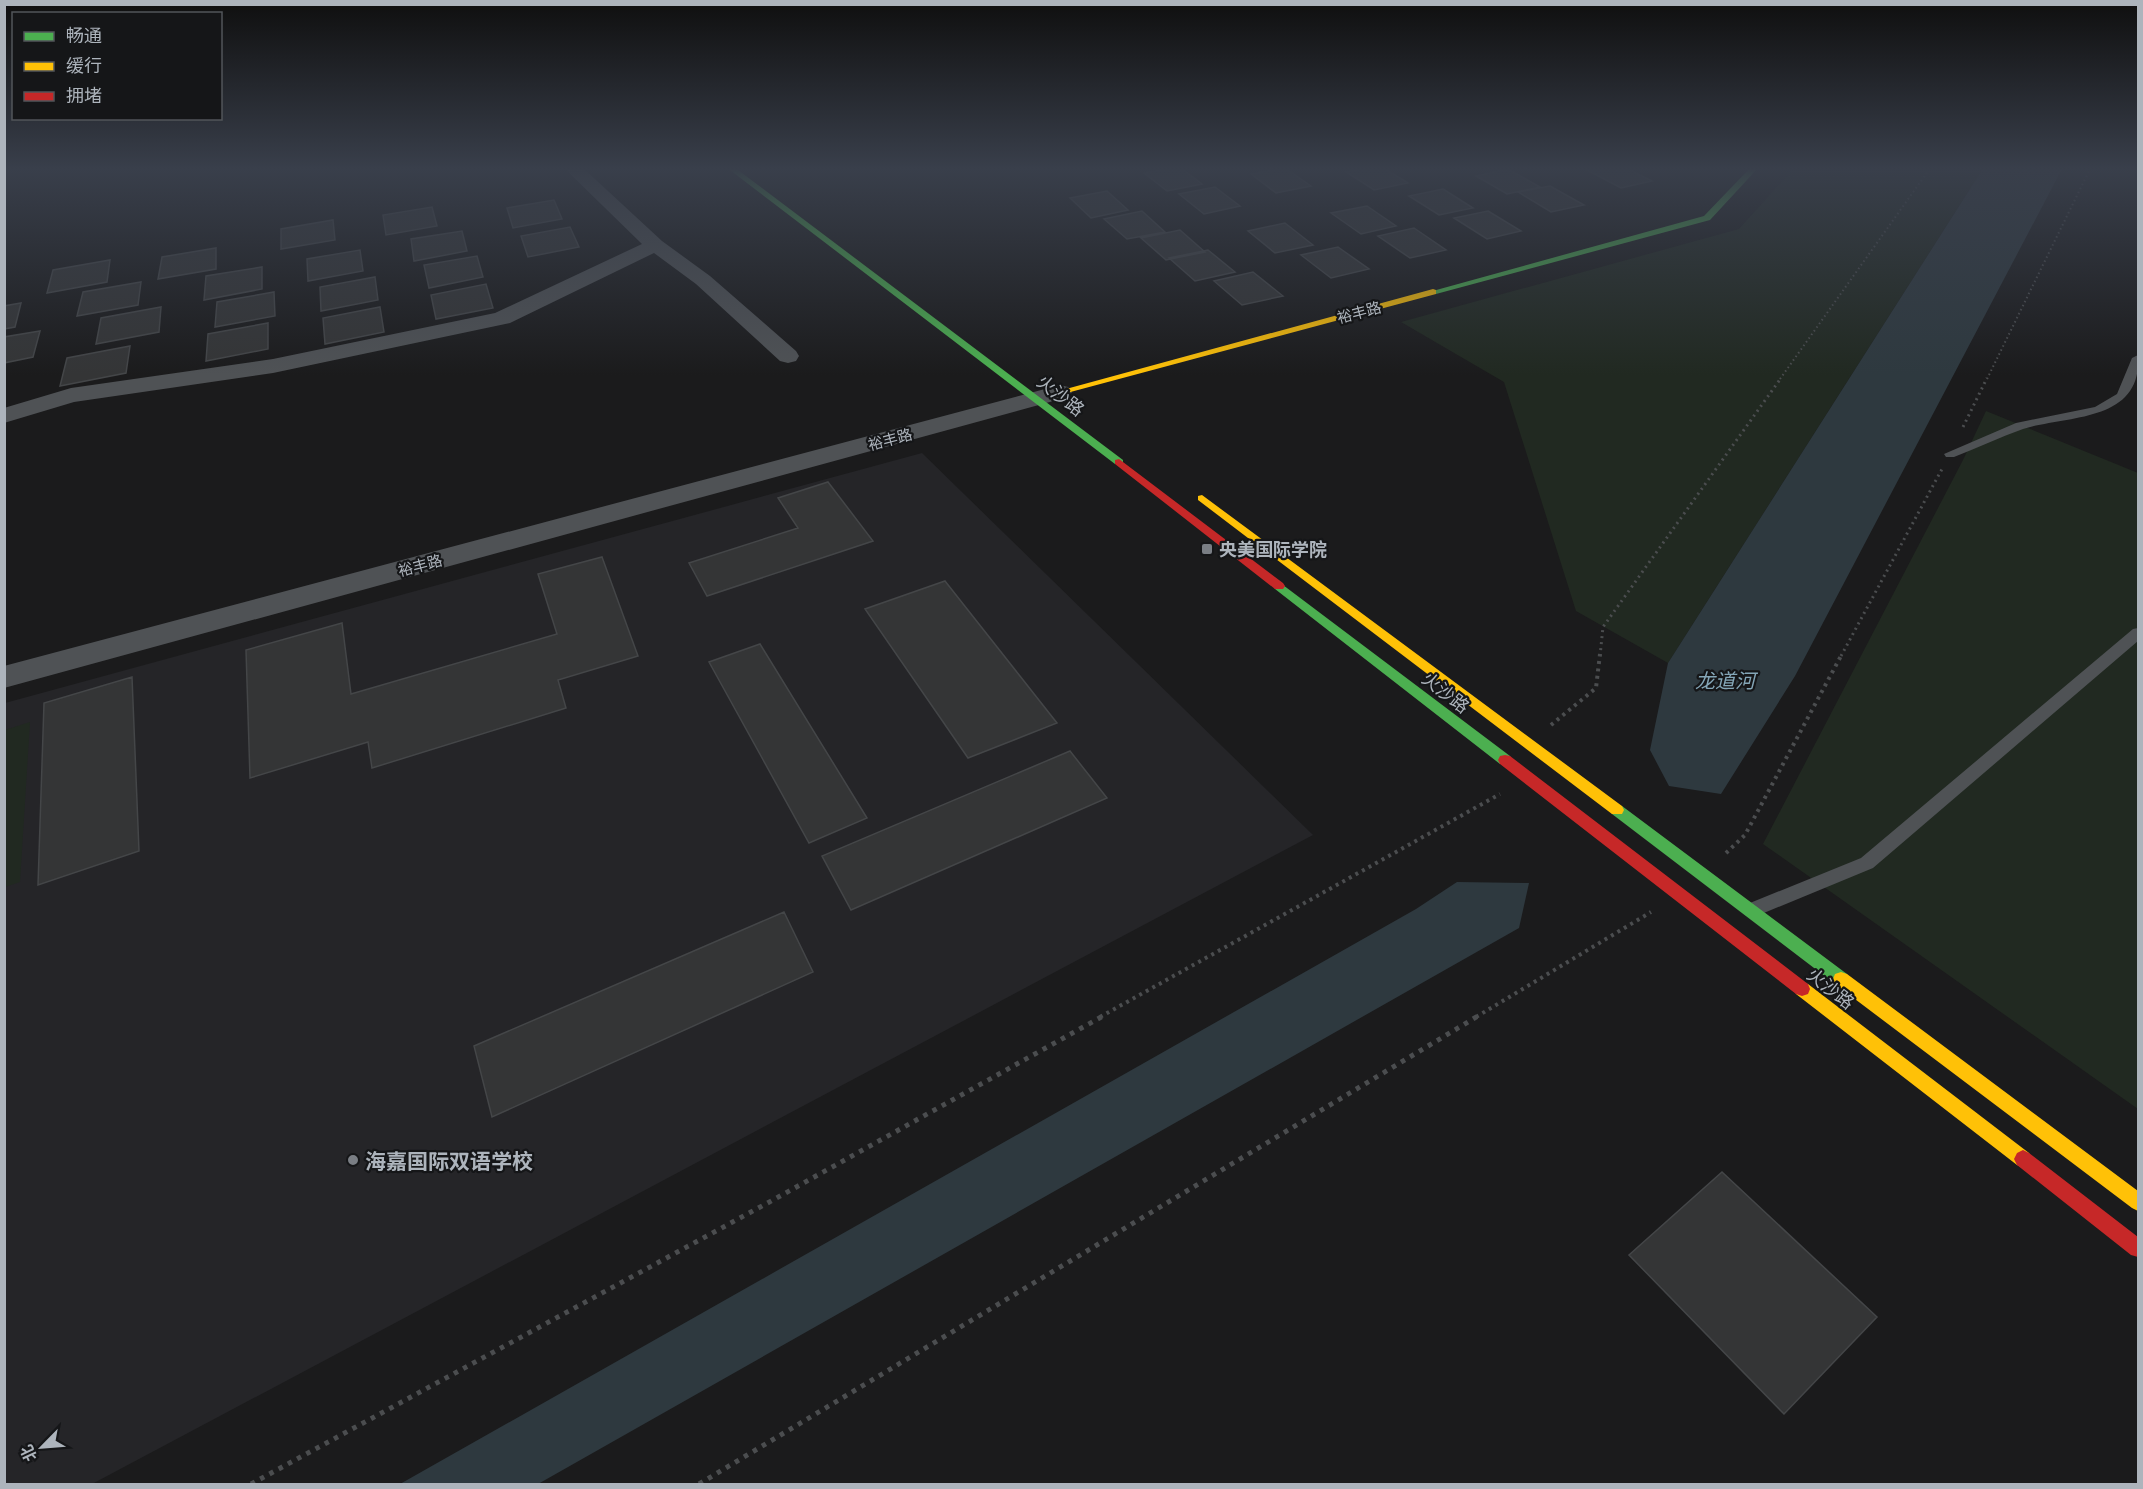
<svg xmlns="http://www.w3.org/2000/svg" width="2143" height="1489" viewBox="0 0 2143 1489" font-family="Barlow,'Noto Sans SC',sans-serif">
  <style>
    .built { fill: #252528 }
    .green { fill: #212921 }
    .water { fill: #2e393f }
    .building { fill: #343536; stroke: #444648; stroke-width: 1.5 }
    .lines { fill: none; stroke-linecap: round; stroke-linejoin: round }
    .path-far3 { stroke: #4b4d4f; stroke-width: 2; stroke-dasharray: 1.5 3; stroke-linecap: butt }
    .path-far2 { stroke: #4b4d4f; stroke-width: 3; stroke-dasharray: 2 4; stroke-linecap: butt }
    .path-far1 { stroke: #4b4d4f; stroke-width: 4; stroke-dasharray: 3 4.5; stroke-linecap: butt }
    .path { stroke: #4b4d4f; stroke-width: 5; stroke-dasharray: 4.5 6; stroke-linecap: butt }
    .lane { fill: #4f5255; fill-rule: evenodd }
    .street { fill: #4f5255; fill-rule: evenodd }
    .fast { fill: #4caf50; fill-rule: evenodd }
    .slow { fill: #ffc107; fill-rule: evenodd }
    .jam { fill: #c62828; fill-rule: evenodd }
    .poi-dot { fill: #7a7e84; stroke: #151618; stroke-width: 2 }
    .labels { text-anchor: middle; dominant-baseline: central; stroke-width: 4.5; stroke-linejoin: round; paint-order: stroke }
    .far-street-label { font-size: 15px; fill: #adb4bc; stroke: #151618 }
    .street-label { font-size: 18px; fill: #adb4bc; stroke: #151618 }
    .poi-label { font-size: 18px; font-weight: bold; fill: #adb4bc; stroke: #151618; text-anchor: start }
    .water-label { font-size: 20px; font-style: italic; fill: #84a6b7; stroke: #151618 }
    .near-poi-label { font-size: 21px; font-weight: bold; fill: #adb4bc; stroke: #151618; text-anchor: start }
  </style>
  <rect width="100%" height="100%" fill="#1b1b1c"/>
  <path class="built" d="M922 453 1313 835 92 1484H5V703Z"/>
  <path class="green" d="M1795 167H1984L1668 663 1576 611 1504 382 1401 322 1739 229Z
    M1986 411 2138 473V1109L1763 844 1963 460Z
    M30 722 20 882 5 887V730Z"/>
  <path class="water" d="M1984 167H2063L1795 676 1721 794 1669 786 1650 750 1668 663Z
    M1457 882 1529 883 1519 928 538 1484H400L1416 909Z"/>
  <path class="building" d="M1180 167 1202 184 1167 191 1144 173Z
    M1372 167H1382L1408 183 1374 190 1346 172Z
    M1602 167H1624L1652 181 1621 188 1587 170Z
    M1285 168 1311 186 1276 193 1251 174Z
    M1508 169 1540 187 1507 194 1476 176Z
    M1550 186 1584 205 1551 212 1518 192Z
    M1215 187 1240 206 1204 214 1179 194Z
    M1443 189 1473 208 1439 215 1409 196Z
    M1107 191 1128 210 1091 218 1070 198Z
    M554 200 562 219 513 228 507 208Z
    M1367 206 1396 226 1361 234 1331 213Z
    M432 207 437 226 386 235 383 215Z
    M1142 211 1165 232 1127 239 1104 219Z
    M1488 211 1521 231 1487 239 1454 218Z
    M333 220 335 240 281 249V229Z
    M1285 223 1313 245 1275 253 1248 231Z
    M570 227 579 247 528 257 521 236Z
    M1414 228 1446 250 1410 258 1378 236Z
    M1180 230 1205 252 1166 260 1141 238Z
    M462 231 467 251 414 261 411 239Z
    M1338 247 1369 269 1331 278 1301 255Z
    M216 248V269L158 279 162 257Z
    M360 250 363 271 308 281 307 259Z
    M1208 250 1235 272 1195 281 1169 258Z
    M477 256 483 277 429 288 424 265Z
    M110 260 107 282 47 293 53 270Z
    M262 267V289L204 300 206 276Z
    M1253 272 1283 296 1242 305 1214 281Z
    M375 277 378 300 321 311 320 287Z
    M141 282 138 305 77 316 83 292Z
    M486 284 493 308 436 319 431 295Z
    M274 292 275 316 215 327 217 302Z
    M21 303 15 327 4 329V306Z
    M161 307 159 332 96 344 101 318Z
    M380 307 384 332 325 344 323 318Z
    M268 323V349L206 361 208 334Z
    M40 331 33 357 4 363V337Z
    M130 346 126 373 60 386 67 358Z
    M828 482 873 541 707 596 689 563 798 528 778 498Z
    M602 557 638 656 558 680 566 708 372 768 368 742 250 778 246 650 342 623 351 694 557 634 538 574Z
    M945 581 1057 723 968 758 865 609Z
    M760 644 867 818 809 843 709 662Z
    M132 677 139 851 38 885 44 703Z
    M1070 751 1107 798 851 910 822 856Z
    M784 912 813 972 492 1117 474 1046Z
    M1722 1172 1877 1317 1784 1414 1629 1255Z"/>
  <g class="lines">
    <path class="path-far3" d="M1780 379 1931 167
      M1987 379 2091 167"/>
    <path class="path-far2" d="M1963 427 1987 378
      M1600 656 1603 627 1781 378
      M1841 656 1942 469"/>
    <path class="path-far1" d="M1551 725 1596 688 1600 654
      M1726 853 1745 835 1842 654
      M1100 1017 1500 794
      M1476 1017 1651 912"/>
    <path class="path" d="M251 1484 773 1200 1103 1016
      M699 1484 1478 1016"/>
    <path class="lane" d="M2138 355C2143 423 2067 415 2023 429 2000 437 1977 448 1954 457H1946L1944 454 2016 423 2095 407 2117 394 2132 358Z
      M2138 628V641L1873 868 1759 915 1752 918 1745 915 1743 910 1745 905 1861 858 2133 629Z"/>
    <path class="street" d="M563 167H582L662 241 710 276 796 351 799 356 796 361 788 363 780 361 696 284 654 253 510 323 273 373 74 402 4 423V408L71 388 273 359 495 313 642 244Z
      M1060 385 1068 387 1072 392 1068 397 4 688V666Z"/>
    <path class="fast" d="M726 167H734L1123 460V464H1115Z
      M1751 167H1759L1710 220 1436 294 1429 292 1704 216Z
      M1279 582 1510 756 1512 760 1510 764H1500L1275 589 1273 586Z
      M1617 805 1622 806 1847 974 1849 979 1847 984 1841 986 1835 984 1612 814 1610 810 1612 806Z"/>
    <path class="slow" d="M1433 289 1436 290V294L1063 394 1055 392Z
      M1202 495 1622 806 1624 810 1622 814H1612L1198 500V496Z
      M1841 972 1847 974 2138 1191V1211L2132 1208 1835 984 1833 979 1835 974Z
      M1802 982 1808 984 2029 1153 2032 1159 2029 1165 2023 1168 2017 1165 1796 994 1794 989 1796 984Z"/>
    <path class="jam" d="M1119 459 1283 583 1285 586 1283 589H1275L1115 464V460Z
      M1505 755 1510 756 1808 984 1810 989 1808 994 1802 996 1796 994 1500 764 1498 760 1500 756Z
      M2023 1150 2029 1153 2138 1237V1257L2131 1255 2017 1165 2014 1159 2017 1153Z"/>
  </g>
  <linearGradient id="sky" x2="0" y2="1"><stop stop-color="#0f0f0f"/><stop offset="0.45" stop-color="#393f4b"/><stop offset="1" stop-color="#393f4b" stop-opacity="0"/></linearGradient>
  <rect width="2143" height="375" fill="url(#sky)"/>
  <g class="poi-dot">
    <rect x="1201" y="543" width="12" height="12" rx="3"/>
    <circle cx="353" cy="1160" r="6"/>
  </g>
  <g class="labels">
    <g class="far-street-label">
      <text transform="translate(1359 312) rotate(-15)">裕丰路</text>
      <text transform="translate(890 439) rotate(-15)">裕丰路</text>
      <text transform="translate(420 565) rotate(-15)">裕丰路</text>
    </g>
    <g class="street-label">
      <text transform="translate(1061 395) rotate(38)">火沙路</text>
      <text transform="translate(1446 692) rotate(38)">火沙路</text>
      <text transform="translate(1831 988) rotate(38)">火沙路</text>
    </g>
    <g class="poi-label">
      <text x="1219" y="549">央美国际学院</text>
    </g>
    <g class="water-label">
      <text x="1725" y="680">龙道河</text>
    </g>
    <g class="near-poi-label">
      <text x="365" y="1160">海嘉国际双语学校</text>
    </g>
  </g>
  <rect width="2143" height="1489" fill="none" stroke="#adb4bc" stroke-width="12"/>
  <rect x="12" y="12" width="210" height="108" fill="#151618" stroke="#52555a" stroke-width="1.5"/>
  <rect x="24" y="32" width="30" height="9" fill="#4caf50" stroke="#52555a" stroke-width="1.5"/>
  <text x="66" y="42" font-size="18" fill="#adb4bc">畅通</text>
  <rect x="24" y="62" width="30" height="9" fill="#ffc107" stroke="#52555a" stroke-width="1.5"/>
  <text x="66" y="72" font-size="18" fill="#adb4bc">缓行</text>
  <rect x="24" y="92" width="30" height="9" fill="#c62828" stroke="#52555a" stroke-width="1.5"/>
  <text x="66" y="102" font-size="18" fill="#adb4bc">拥堵</text>
  <g transform="translate(42 1447) rotate(245)" stroke="#151618" stroke-width="4.5" paint-order="stroke">
  <path d="M0-4.5L10 22L0 15L-10 22Z" fill="#adb4bc"/>
  <text y="-9" font-size="16" font-weight="bold" text-anchor="middle" fill="#adb4bc">北</text>
  </g>
</svg>
